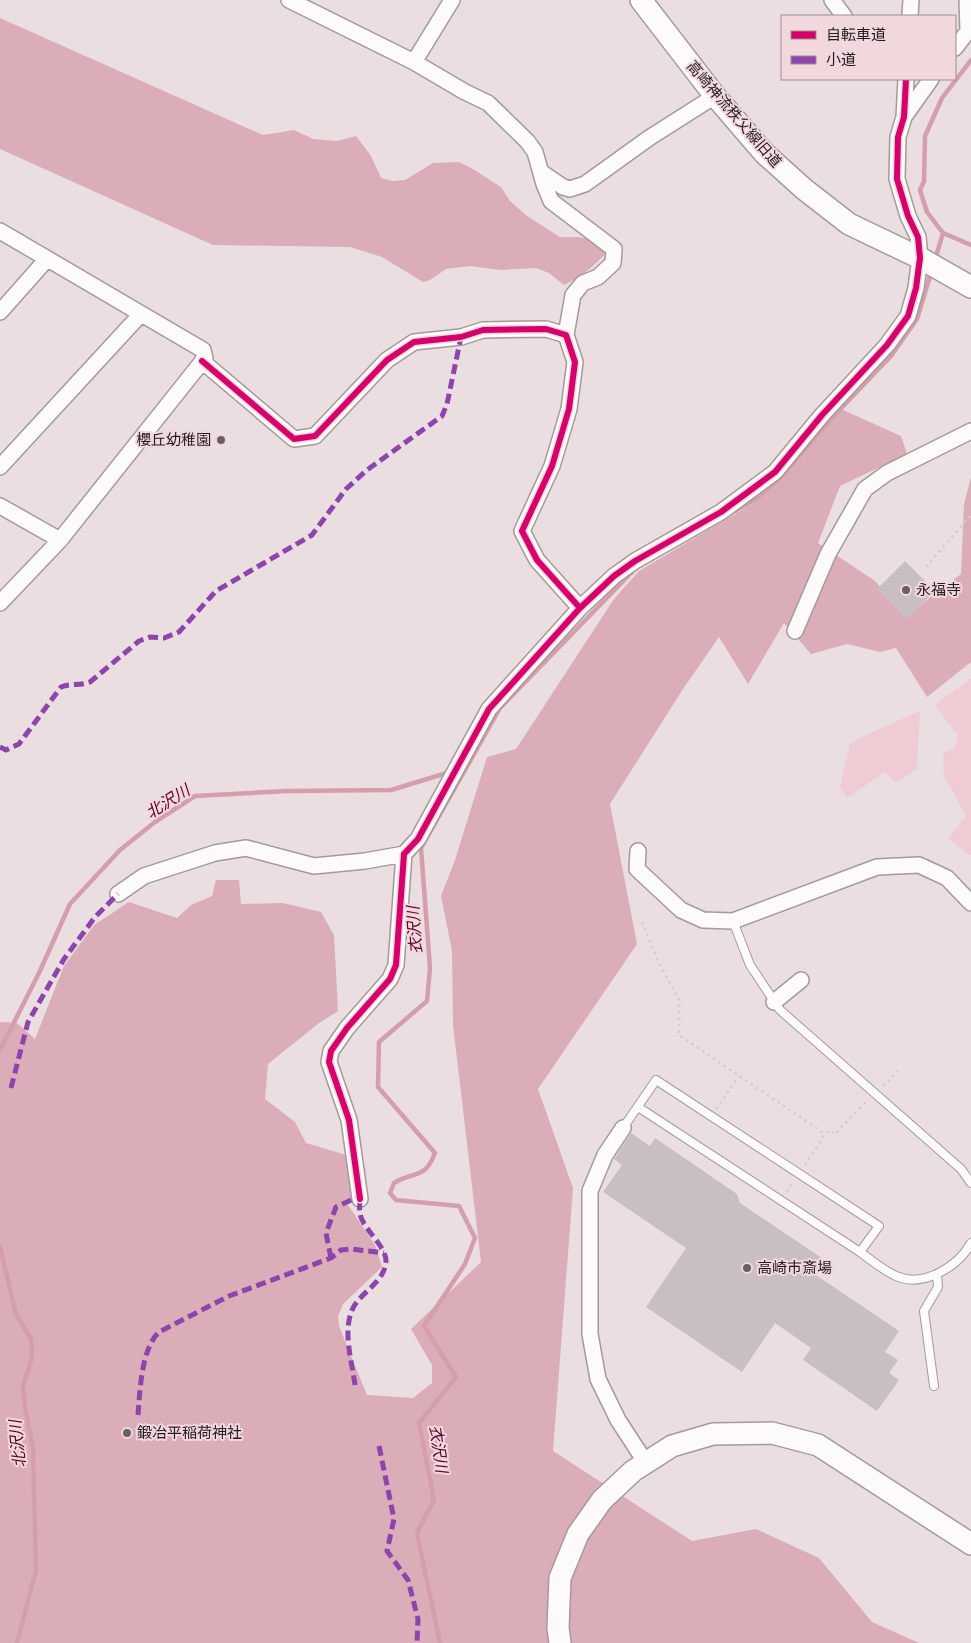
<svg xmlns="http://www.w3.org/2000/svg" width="971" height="1643" viewBox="0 0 971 1643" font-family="'Varela Round','Noto Sans JP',sans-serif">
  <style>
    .green { fill: #efccd4 }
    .forest { fill: #dbadb8 }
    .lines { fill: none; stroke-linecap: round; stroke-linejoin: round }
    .stream { stroke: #d59eac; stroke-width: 4.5 }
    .building { fill: #c9bfc1 }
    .lane-casing { stroke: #a49a9c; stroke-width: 10 }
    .street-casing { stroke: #a49a9c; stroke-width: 18 }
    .secondary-casing { stroke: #a49a9c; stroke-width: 24 }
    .path { stroke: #d1cecf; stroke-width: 2.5; stroke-dasharray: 2.5 4; stroke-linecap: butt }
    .lane { stroke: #fcfafa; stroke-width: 8 }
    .street { stroke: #fcfafa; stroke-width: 15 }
    .secondary { stroke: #fcfafa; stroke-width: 21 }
    .quiet { stroke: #8e44ad; stroke-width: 5; stroke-dasharray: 10 5; stroke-linecap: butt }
    .cycleway-casing { stroke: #f0d8dd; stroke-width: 9 }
    .cycleway { stroke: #d6006c; stroke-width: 6 }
    .poi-dot { fill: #695f61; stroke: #f0d8dd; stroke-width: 2 }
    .labels { text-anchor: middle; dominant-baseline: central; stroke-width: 4; stroke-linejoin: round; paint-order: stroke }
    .street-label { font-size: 15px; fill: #231b1d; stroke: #f0d8dd }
    .poi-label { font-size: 15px; fill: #231b1d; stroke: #f0d8dd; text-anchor: start }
    .water-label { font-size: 16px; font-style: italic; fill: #5e022b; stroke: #f0d8dd }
  </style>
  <rect width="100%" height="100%" fill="#eadee0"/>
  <path class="green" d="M971 678V856L948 839 966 816 944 775 943 754 955 747 958 736 935 705Z
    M920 711 917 769 896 783 885 772 847 798 840 787 850 744 868 734Z"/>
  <path class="forest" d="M0 18 263 135 294 130 313 139 337 141 356 136 371 156 381 178 393 181 405 180 433 163 459 162 473 169 501 187 510 201 527 216 560 237H579L599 242 609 250C595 265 582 277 564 285L549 273 536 268 501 270 470 266 446 269 430 280 423 282 382 257 350 247 213 245 0 149Z
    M841 409 901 436 907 454 840 486 818 543 875 581 906 616 961 574 964 504 971 477V662L927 697 896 648 880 652 847 644 811 654 784 623 748 684 719 637 683 689 610 804 637 944 538 1089 573 1188 553 1451 692 1541 756 1529 819 1558 872 1622 919 1643H0V1022L17 1023 35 1039 64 966 94 925 129 902 177 918 191 905 212 896 216 880H239L241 904 283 903 321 912 334 935 338 1011 319 1023 268 1064 265 1099 295 1122 306 1143 343 1154 366 1169 348 1205 375 1245 382 1267 343 1304 338 1316 339 1326 367 1395 413 1398 432 1383V1365L411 1329 481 1262 453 1025 452 951 441 896 455 860 487 757 516 749 614 599 639 571 757 501Z"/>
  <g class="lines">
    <path class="stream" d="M943 233 927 212 920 190 924 181 925 136 942 98 971 60
      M943 233 971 245
      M935 260 943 233
      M733 512 756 499 782 476 829 421 891 356 917 319 931 273
      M0 1050 39 973 70 904 120 850 155 822 195 796 287 791 391 790 450 772
      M0 1247 16 1314 31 1339 32 1357 23 1387 25 1407 33 1449 36 1570 17 1643
      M440 1643 417 1533 434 1500 419 1423 456 1377 424 1326 465 1264 475 1238 459 1206 396 1200 390 1193 394 1183C415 1170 424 1181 435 1153L378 1087 379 1042 427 1001 430 968 421 848 500 708 632 572"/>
  </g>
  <path class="building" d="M905 561 935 591 907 619 877 589Z
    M631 1133 650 1146 655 1138 737 1194 740 1203 826 1261 816 1275 899 1331 885 1352 898 1360 889 1373 899 1380 877 1411 803 1360 811 1348 775 1323 742 1372 646 1307 686 1248 603 1192 622 1165 614 1159Z"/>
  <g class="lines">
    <g class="lane-casing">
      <path id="lane" d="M733 921 750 965 780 1010 961 1169 971 1183
        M638 1107 860 1252
        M623 1128 656 1080 879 1226 860 1252C871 1260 883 1270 896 1276 923 1288 958 1267 971 1243
        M934 1386 924 1311 938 1287 937 1274"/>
    </g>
    <g class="street-casing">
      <path id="street" d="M289 0 414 62 465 92 488 103 527 141 535 152 544 184 551 201 614 249 613 263 598 277 583 283 573 295 566 335
        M832 0 844 16
        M910 16 911 0
        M955 48 968 31 967 0
        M414 62 452 0
        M904 117 931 79
        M541 172 563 187 570 189 585 184 649 138 715 96
        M0 231 203 350 205 358 60 540 0 603
        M0 312 47 259
        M202 361 294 439 315 436 387 360 414 342 461 337 483 330 546 329 566 335 575 362 569 409 552 466 522 531 537 560 580 608
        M0 467 141 314
        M0 506 60 540
        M795 631 828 554 865 489 887 473 971 431
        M638 851 637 869 681 910 703 920 733 921 877 867 919 865 947 878 971 903
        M118 894 144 876 215 853 246 848 314 866 365 861 404 854
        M774 1002 801 980
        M623 1128 605 1155 590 1191V1334L598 1379 618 1420 646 1463
        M360 1199 349 1120 329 1062 331 1051 347 1028 390 979 396 965 404 854 418 839 489 709 580 608 614 576 635 561 721 512 775 472 822 415 887 345 908 316 916 288 920 258 918 237 908 216 897 179 898 137 904 117 906 79"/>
    </g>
    <g class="secondary-casing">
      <path id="secondary" d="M641 0 715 96 764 153 804 189 849 224 920 258 971 287
        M560 1643 558 1628 560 1578 578 1534 602 1500 633 1471 672 1446 713 1434 772 1433 818 1445 971 1544"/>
    </g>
    <path class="path" d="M926 567 971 515
      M642 922 658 961 679 1000V1035L825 1134
      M883 1086 898 1071
      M716 1109 739 1076
      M805 1165 825 1134 830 1130 835 1134 868 1100
      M787 1192 793 1182"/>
    <use href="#lane" class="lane"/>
    <use href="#street" class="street"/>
    <use href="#secondary" class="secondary"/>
    <path class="quiet" d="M0 747 6 750 19 744 61 687C71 683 80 686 90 682L139 641 150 637 164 638 179 632 216 591 312 535 346 489 367 470 442 416 447 404 461 337
      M11 1088 28 1022 64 959 95 917 118 894
      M331 1258 326 1233 336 1207 360 1196
      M355 1385C352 1361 342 1331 353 1308 361 1292 385 1282 386 1261 386 1246 363 1229 360 1214 359 1210 360 1203 360 1199
      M138 1415C140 1392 141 1349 159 1332L229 1296 331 1258 341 1250 352 1249 384 1253
      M379 1446 394 1519 387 1551 408 1580 418 1619 417 1643"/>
    <g class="cycleway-casing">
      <path id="cycleway" d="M202 361 294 439 315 436 387 360 414 342 461 337 483 330 546 329 566 335 575 362 569 409 552 466 522 531 537 560 580 608
        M360 1199 349 1120 329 1062 331 1051 347 1028 390 979 396 965 404 854 418 839 489 709 580 608 614 576 635 561 721 512 775 472 822 415 887 345 908 316 916 288 920 258 918 237 908 216 897 179 898 137 904 117 906 79"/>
    </g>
    <use href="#cycleway" class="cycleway"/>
  </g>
  <g class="poi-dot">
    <circle cx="221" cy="440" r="5"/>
    <circle cx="906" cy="590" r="5"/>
    <circle cx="747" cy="1268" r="5"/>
    <circle cx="127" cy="1433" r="5"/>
  </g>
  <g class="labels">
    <g class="street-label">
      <text transform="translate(734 114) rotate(49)">高崎神流秩父線旧道</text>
    </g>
    <g class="poi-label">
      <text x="211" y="440" text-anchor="end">櫻丘幼稚園</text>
      <text x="916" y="590">永福寺</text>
      <text x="757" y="1268">高崎市斎場</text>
      <text x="137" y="1433">鍛冶平稲荷神社</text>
    </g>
    <g class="water-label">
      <text transform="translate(168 802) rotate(-32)">北沢川</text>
      <text transform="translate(415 930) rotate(-94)">衣沢川</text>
      <text transform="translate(18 1444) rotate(-96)">北沢川</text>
      <text transform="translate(438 1449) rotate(82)">衣沢川</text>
    </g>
  </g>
  <rect x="781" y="15" width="175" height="65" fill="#f0d8dd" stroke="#9e8c90"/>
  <rect x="791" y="31" width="25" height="8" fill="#d6006c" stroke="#9e8c90"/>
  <text x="826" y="40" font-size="15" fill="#231b1d">自転車道</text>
  <rect x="791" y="56" width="25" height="8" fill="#8e44ad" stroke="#9e8c90"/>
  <text x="826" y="65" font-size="15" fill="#231b1d">小道</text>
</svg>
